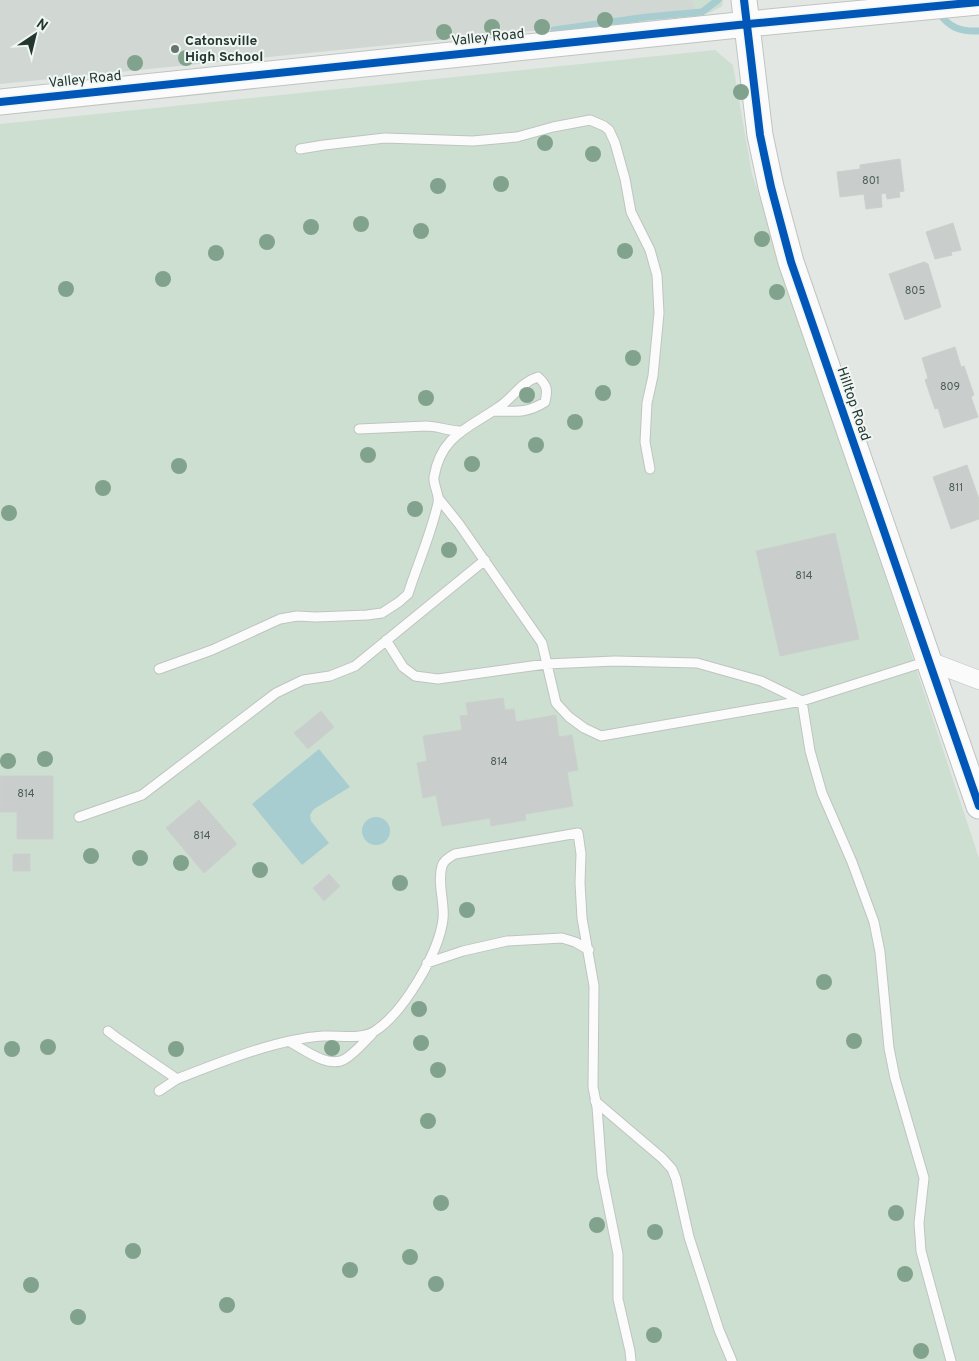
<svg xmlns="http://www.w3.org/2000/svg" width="979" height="1361" viewBox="0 0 979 1361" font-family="Overpass,sans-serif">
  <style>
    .built { fill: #d1d8d4 }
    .green { fill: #cddfd1 }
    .water { fill: #a8cdd0 }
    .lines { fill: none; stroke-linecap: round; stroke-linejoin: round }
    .stream { stroke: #a8cdd0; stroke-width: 7 }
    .building { fill: #c9cecc; stroke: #cbd0cd }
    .lane-casing { stroke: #bfc4c1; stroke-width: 11 }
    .street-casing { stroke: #bfc4c1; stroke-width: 19 }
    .secondary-casing { stroke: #bfc4c1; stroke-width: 27 }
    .lane { stroke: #fbfbfb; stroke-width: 9 }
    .street { stroke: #fbfbfb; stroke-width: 18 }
    .secondary { stroke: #fbfbfb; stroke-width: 25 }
    .cycleway-casing { stroke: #f0f6f3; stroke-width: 11 }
    .cycleway { stroke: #0057b8; stroke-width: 8 }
    .tree { fill: #81a28c }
    .poi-dot { fill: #66756f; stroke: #f0f6f3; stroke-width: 2 }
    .labels { text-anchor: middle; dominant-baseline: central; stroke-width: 4; stroke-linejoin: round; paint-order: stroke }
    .number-label { font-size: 11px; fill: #4d5e58 }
    .street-label { font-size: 14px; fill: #233730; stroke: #f0f6f3 }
    .poi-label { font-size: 14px; font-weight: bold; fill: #233730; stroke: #f0f6f3; text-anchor: start }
  </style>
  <rect width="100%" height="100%" fill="#e2e7e4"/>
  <path class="built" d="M0 0H723L722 6 709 13 0 84Z"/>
  <path class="green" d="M692 0H723L722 6 709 13 699 14 695 9Z
    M715 50 733 65 752 174 979 858V1361H0V124Z"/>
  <path class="water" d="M319 749 350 787 314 809 310 815 311 821 329 843 302 865 252 804Z
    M362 831a14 14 0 1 1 28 0a14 14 0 1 1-28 0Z"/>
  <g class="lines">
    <path class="stream" d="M937 11C949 27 959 32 979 31
      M554 30 647 17 702 12 718 0"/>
  </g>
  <path class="building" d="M900 159 904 191 899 192 900 197 887 199 886 193 881 194 882 207 866 209 864 194 840 197 837 172 860 169V165Z
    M953 223 961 250 951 252 952 255 935 259 926 232Z
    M924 262 928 264 941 307 905 320 889 274Z
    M955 347 961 367 964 366 974 395 971 397 978 417 944 428 938 408 935 409 925 380 928 378 922 358Z
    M967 465 979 499V519L951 529 933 477Z
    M835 533 859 639 780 656 756 551Z
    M503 698 505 710 514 709 516 722 556 715 559 737 572 735 578 770 567 772 573 806 525 814 526 820 491 826 490 818 442 826 436 795 423 798 417 763 427 761 423 736 462 730 460 716 468 715 466 703Z
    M321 711 334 727 308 749 294 733Z
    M0 776H53V839H17V812H0Z
    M199 800 237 844 204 873 166 828Z
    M13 854H30V871H13Z
    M329 874 340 886 324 901 313 888Z"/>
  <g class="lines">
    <g class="lane-casing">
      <path id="lane" d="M300 149 324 145 385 138 473 141 517 137 553 127 590 120 604 126 609 130 615 143 625 179 631 212 650 250 657 275 659 313 653 376 647 403 645 442 650 469
        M359 429C381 428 403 427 426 426 438 426 448 431 460 431
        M439 499 459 524 542 643 556 703 569 717 584 728 601 736 802 701 928 661
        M386 640 403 667 415 676 438 679 546 664 615 661 697 663 761 681 802 701 810 751 822 793 852 862 874 922 880 952 889 1048 895 1078 924 1178 919 1223 921 1251 951 1361
        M159 669 212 650 280 619 297 616 316 617 367 615 382 613 399 602 408 594C418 563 431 534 438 503 440 494 433 486 434 477 441 435 469 428 499 407 513 398 521 382 538 377 547 385 548 390 545 402 526 414 514 411 493 411
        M79 817 142 795 276 693 303 680 330 676 355 666 485 560
        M427 963 463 951 507 941 562 938 575 942 589 950
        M108 1031 117 1038 177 1079C221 1062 277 1039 323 1036 339 1035 361 1040 375 1031 403 1013 439 953 443 919 445 903 437 883 442 866 444 860 449 857 455 854L578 833 581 854 580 883 582 918 594 986 593 1087 597 1107 602 1174 618 1254V1299L630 1351 631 1361
        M290 1042C305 1050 329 1069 345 1059 355 1053 364 1042 372 1034
        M159 1091 177 1079
        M595 1101 662 1158 672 1169 676 1179 689 1237 719 1330 732 1361"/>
    </g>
    <g class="street-casing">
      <path id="street" d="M929 661 979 680"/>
    </g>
    <g class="secondary-casing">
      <path id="secondary" d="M744 0 760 135 771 187 791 262 979 806
        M0 102 748 24 979 2"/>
    </g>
    <use href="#lane" class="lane"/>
    <use href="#street" class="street"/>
    <use href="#secondary" class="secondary"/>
    <g class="cycleway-casing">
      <path id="cycleway" d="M744 0 760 135 771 187 791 262 979 806
        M0 102 748 24 979 2"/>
    </g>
    <use href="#cycleway" class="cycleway"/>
  </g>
  <g class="tree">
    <circle cx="605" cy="20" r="8"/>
    <circle cx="492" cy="27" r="8"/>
    <circle cx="542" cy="27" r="8"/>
    <circle cx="444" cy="32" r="8"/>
    <circle cx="186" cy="58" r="8"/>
    <circle cx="135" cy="63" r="8"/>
    <circle cx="741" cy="92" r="8"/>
    <circle cx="545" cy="143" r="8"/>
    <circle cx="593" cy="154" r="8"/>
    <circle cx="501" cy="184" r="8"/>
    <circle cx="438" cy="186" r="8"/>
    <circle cx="361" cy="224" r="8"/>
    <circle cx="311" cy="227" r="8"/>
    <circle cx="421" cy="231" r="8"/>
    <circle cx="762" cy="239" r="8"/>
    <circle cx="267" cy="242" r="8"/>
    <circle cx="625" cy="251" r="8"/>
    <circle cx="216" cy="253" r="8"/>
    <circle cx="163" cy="279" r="8"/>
    <circle cx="66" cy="289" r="8"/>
    <circle cx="777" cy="292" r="8"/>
    <circle cx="633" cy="358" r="8"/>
    <circle cx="603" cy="393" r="8"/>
    <circle cx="527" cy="395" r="8"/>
    <circle cx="426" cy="398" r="8"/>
    <circle cx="575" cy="422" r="8"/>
    <circle cx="536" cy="445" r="8"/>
    <circle cx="368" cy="455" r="8"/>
    <circle cx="472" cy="464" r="8"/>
    <circle cx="179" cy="466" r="8"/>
    <circle cx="103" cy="488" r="8"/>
    <circle cx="415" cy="509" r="8"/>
    <circle cx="9" cy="513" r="8"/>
    <circle cx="449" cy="550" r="8"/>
    <circle cx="45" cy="759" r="8"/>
    <circle cx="8" cy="761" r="8"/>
    <circle cx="91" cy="856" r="8"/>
    <circle cx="140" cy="858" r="8"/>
    <circle cx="181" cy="863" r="8"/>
    <circle cx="260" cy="870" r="8"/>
    <circle cx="400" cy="883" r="8"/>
    <circle cx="467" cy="910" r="8"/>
    <circle cx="824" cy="982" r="8"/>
    <circle cx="419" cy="1009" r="8"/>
    <circle cx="854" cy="1041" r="8"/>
    <circle cx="421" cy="1043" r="8"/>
    <circle cx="48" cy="1047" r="8"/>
    <circle cx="332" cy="1048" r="8"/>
    <circle cx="12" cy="1049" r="8"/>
    <circle cx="176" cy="1049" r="8"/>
    <circle cx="438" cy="1070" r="8"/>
    <circle cx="428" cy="1121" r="8"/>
    <circle cx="441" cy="1203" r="8"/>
    <circle cx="896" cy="1213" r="8"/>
    <circle cx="597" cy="1225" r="8"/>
    <circle cx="655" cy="1232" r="8"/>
    <circle cx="133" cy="1251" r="8"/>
    <circle cx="410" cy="1257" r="8"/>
    <circle cx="350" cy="1270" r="8"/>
    <circle cx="905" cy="1274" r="8"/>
    <circle cx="436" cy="1284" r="8"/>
    <circle cx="31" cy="1285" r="8"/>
    <circle cx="227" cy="1305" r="8"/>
    <circle cx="78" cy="1317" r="8"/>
    <circle cx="654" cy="1335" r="8"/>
    <circle cx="921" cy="1351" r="8"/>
  </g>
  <circle class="poi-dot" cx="175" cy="49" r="5"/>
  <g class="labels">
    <g class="number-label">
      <text x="871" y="181">801</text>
      <text x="915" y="291">805</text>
      <text x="950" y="387">809</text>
      <text x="956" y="488">811</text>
      <text x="804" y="576">814</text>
      <text x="499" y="762">814</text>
      <text x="26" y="794">814</text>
      <text x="202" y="836">814</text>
    </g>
    <g class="street-label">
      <text transform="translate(488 38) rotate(-6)">Valley Road</text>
      <text transform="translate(85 80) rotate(-6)">Valley Road</text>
      <text transform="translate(853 404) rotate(71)">Hilltop Road</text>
    </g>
    <g class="poi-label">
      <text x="185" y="41">Catonsville<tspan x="185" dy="16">High School</tspan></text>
    </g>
  </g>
  <g transform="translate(35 35) rotate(35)" stroke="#f0f6f3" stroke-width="4" paint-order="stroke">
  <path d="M0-4L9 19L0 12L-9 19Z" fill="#233730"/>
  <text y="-8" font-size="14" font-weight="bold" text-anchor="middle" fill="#233730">N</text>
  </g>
</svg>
